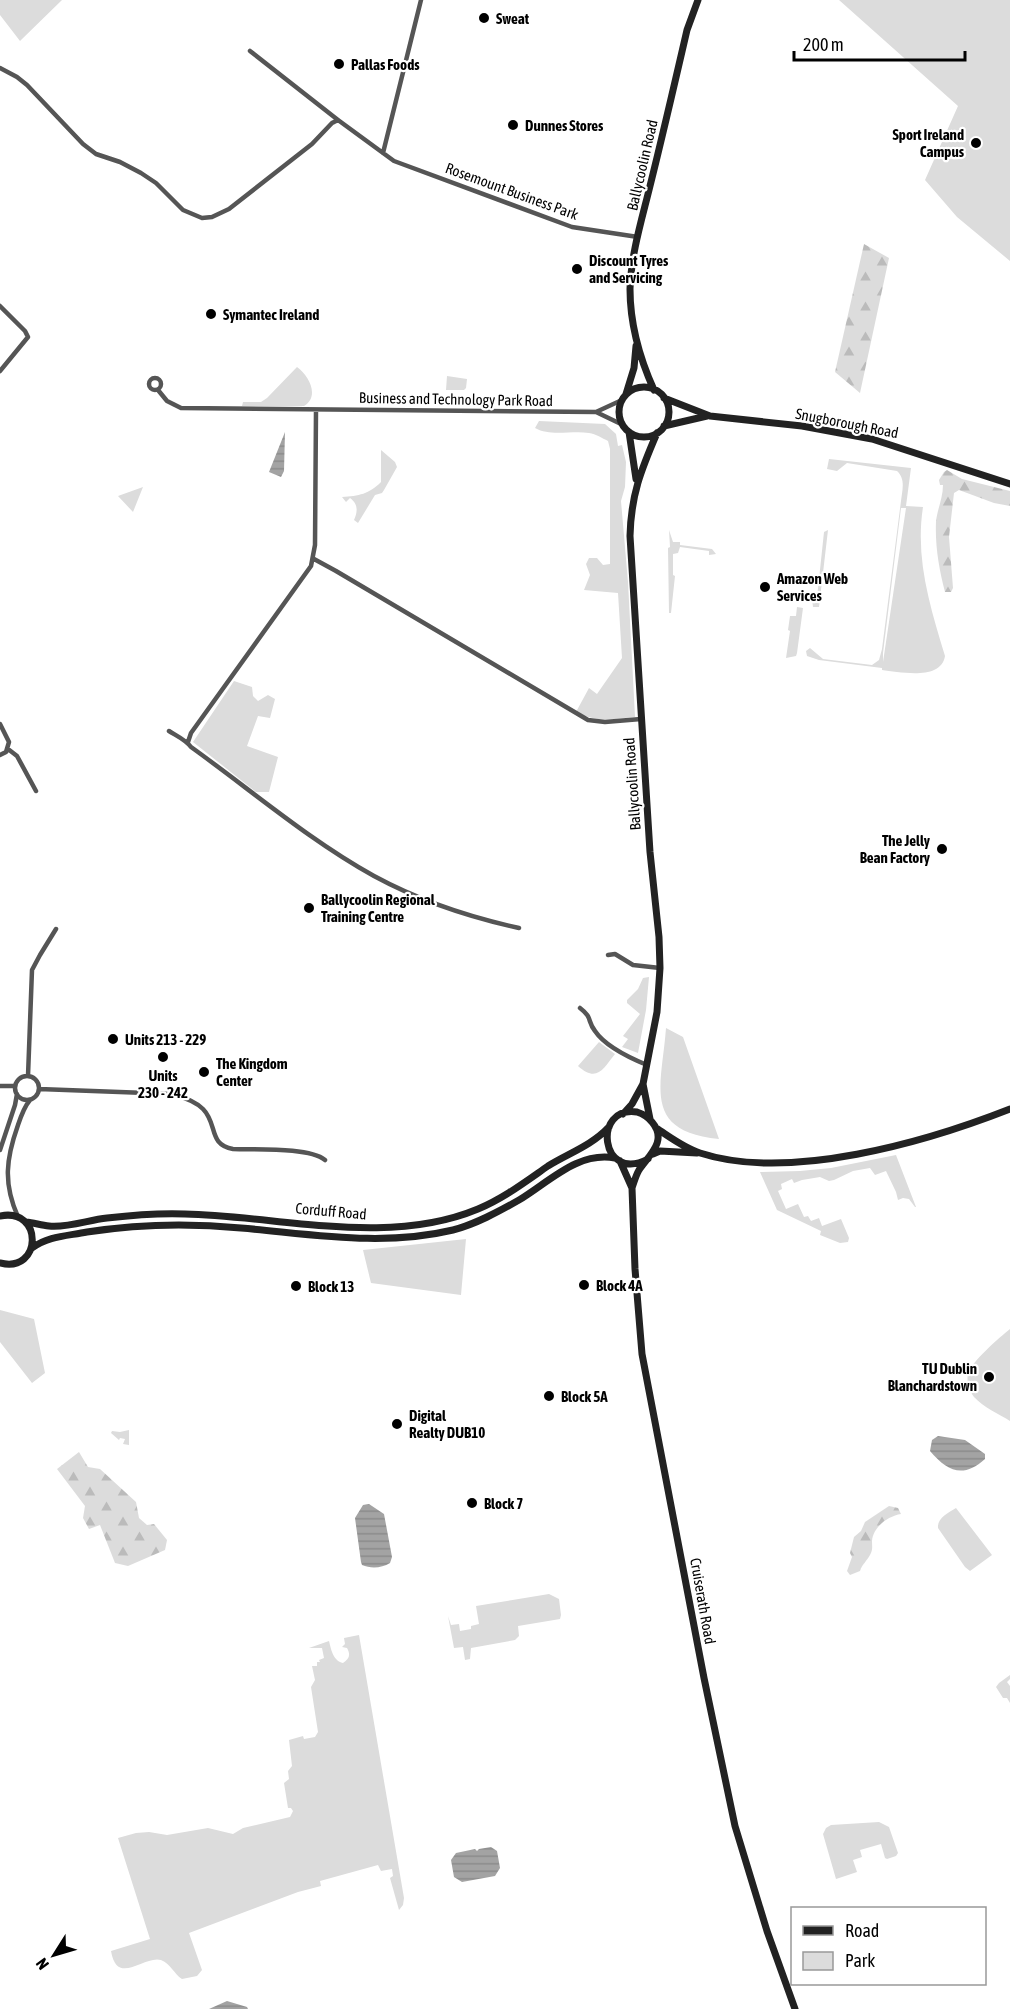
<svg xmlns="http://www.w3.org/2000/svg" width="1010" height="2009" viewBox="0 0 1010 2009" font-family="'Asap Condensed',sans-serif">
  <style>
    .green { fill: #dcdcdc; fill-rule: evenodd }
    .forest { fill: url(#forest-firs) }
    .water { fill: url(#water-rules) }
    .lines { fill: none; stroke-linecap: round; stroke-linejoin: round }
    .street { stroke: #555; stroke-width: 4.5 }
    .secondary { stroke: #222; stroke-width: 7 }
    .poi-dot { fill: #000; stroke: #fff; stroke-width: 2 }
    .labels { text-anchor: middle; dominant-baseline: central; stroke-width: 4.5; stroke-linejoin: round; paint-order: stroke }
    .poi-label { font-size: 15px; font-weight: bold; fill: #000; stroke: #fff; text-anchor: start }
    .street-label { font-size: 15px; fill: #000; stroke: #fff }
  </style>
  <defs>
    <pattern id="forest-firs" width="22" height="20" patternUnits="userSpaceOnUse" patternTransform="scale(1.5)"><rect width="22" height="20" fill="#dcdcdc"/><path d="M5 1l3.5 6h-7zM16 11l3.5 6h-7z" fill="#bbb"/></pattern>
    <pattern id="water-rules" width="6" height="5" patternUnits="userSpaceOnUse" patternTransform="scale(1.5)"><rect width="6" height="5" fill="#a3a3a3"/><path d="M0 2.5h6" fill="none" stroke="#8b8b8b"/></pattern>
  </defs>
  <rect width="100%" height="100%" fill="#fff"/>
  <path class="green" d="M0 0H62L20 41 0 15Z
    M839 0H1010V261L957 217 925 180 958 106Z
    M297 367C309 376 320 396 304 406H242L243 402H261L267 398Z
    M447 376 467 379 466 388 464 390H446Z
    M539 421 605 424 616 434 618 446 622 445 626 462 625 487 621 501 628 582 635 717C612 719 597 723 576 712L589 688 597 694 622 658 618 593 584 590 590 575 586 564 589 558H597L603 565 610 564V449L608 441C602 438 596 434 589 433 572 430 551 437 535 428Z
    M381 450 395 462 397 467 384 490 382 493 375 495 358 523 354 520C358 511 358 504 350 498L346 502 342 497C359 496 369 494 381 482Z
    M829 459 911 468 906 506 923 507C915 559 930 606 945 656 941 681 900 672 882 670V668L819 660 807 656 806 651 810 648 823 659 872 665 879 660 882 649 901 501C902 491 906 479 897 471L847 463 837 471 827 469ZM901 508H906L883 662V653Z
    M143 487 133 512 118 496Z
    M669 530 673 542H680V545L712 549 716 554 709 555V551L680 547 678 553 673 554V575L675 576 671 613H669L668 548 670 547Z
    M828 530 819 607H813L812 598H817L824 532Z
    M797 607 803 608 797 653 796 656 786 658 790 631 788 630 790 616H796Z
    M234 681 252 687 253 696 258 701 268 695 275 699 270 718 258 716 247 746 278 757 269 792H256L193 742Z
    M649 977 646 1010 638 1053 622 1047 628 1039 623 1036 640 1014 627 1003V1000L638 989 643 978Z
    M666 1028 683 1037 719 1139C641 1131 662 1085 666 1028Z
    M599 1042 615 1054C603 1069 597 1083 578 1066Z
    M896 1155 916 1207H915L909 1199 903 1198 898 1200 896 1192 886 1171 875 1175 870 1168 853 1171 834 1180 829 1181 820 1177 802 1180 794 1183 792 1179 781 1184 782 1189 778 1191 786 1209 798 1204 804 1217 808 1216 811 1221 819 1218 822 1226 841 1219 849 1238 848 1242 840 1243 820 1235 821 1231 777 1210 760 1172 800 1171 831 1168Z
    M466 1239 461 1295 371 1283 363 1250Z
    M0 1310 34 1319 45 1373 32 1383 0 1342Z
    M1010 1329V1421C999 1414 983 1407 974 1397 970 1392 966 1381 968 1374 970 1363 1000 1337 1010 1329Z
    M129 1430V1445L123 1444 125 1439 120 1438 119 1440 111 1433 112 1431 120 1432Z
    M956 1508 992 1555 970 1571 965 1567 938 1528C937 1518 948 1513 956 1508Z
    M549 1594 559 1599 561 1615 560 1619 518 1626 519 1636 515 1640 471 1648 470 1659 465 1660 463 1647 454 1648 448 1616 451 1625 459 1624 460 1631 471 1629V1626L479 1624 476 1606Z
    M359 1635 404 1898 403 1905 399 1910 390 1878 393 1876 392 1869 381 1871 378 1865 320 1881 321 1886 298 1892 189 1933 202 1970 197 1976 182 1979C174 1974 171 1964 161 1960 144 1955 117 1987 111 1951L150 1939 118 1838 136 1833 149 1832 167 1835 208 1828 233 1834 243 1828 290 1817 293 1811 291 1808H288L284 1783 289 1779 288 1771 292 1766 289 1740 303 1736 304 1739 315 1737 318 1732 311 1687 315 1680 312 1666H317V1662H320L319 1660 324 1658 322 1648H309L329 1641C331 1649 333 1661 343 1663 349 1659 351 1655 347 1648L342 1647 345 1644 344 1638Z
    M1010 1675V1679L1007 1682 1010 1686V1703L1007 1698H1003L996 1687 999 1683Z
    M879 1822 889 1827 898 1853 896 1856 887 1859 885 1858 881 1844 860 1850 862 1857 853 1860 857 1872 836 1879 823 1834 826 1828 831 1825Z"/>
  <path class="forest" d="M864 244 889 258 860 393 835 372Z
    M947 470 962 479 1010 491V506L994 503 959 490 954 493 949 537 953 588 951 592H945C939 569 935 546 936 522 937 510 943 498 943 485H940L939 480 944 472Z
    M79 1452 88 1467 100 1469 136 1502 139 1518 147 1525 154 1524 167 1540 165 1550 128 1566 115 1563 100 1525 89 1529 83 1518 85 1506 57 1469Z
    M889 1506 898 1508 901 1514C888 1516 873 1527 872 1541 872 1547 873 1550 870 1555 867 1561 862 1564 860 1571L850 1575 847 1571 852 1557 850 1553 854 1537 861 1531 865 1522Z"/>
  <path class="water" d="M285 432 284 471 281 477 269 472Z
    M938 1436 965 1440 985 1454V1459C963 1479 947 1471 930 1451L932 1440Z
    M369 1504 384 1514 392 1557 390 1563C382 1568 371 1569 362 1565L361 1562 355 1518 363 1505Z
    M491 1847 497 1851 500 1868 495 1876 462 1882 454 1877 451 1860 456 1853 475 1849 477 1851 479 1849Z
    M227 2001 247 2007 248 2009H209Z"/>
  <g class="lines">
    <path class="street" d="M250 51 338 120 394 161 572 227 638 237
      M0 68 17 77 27 85 83 144 96 154 120 162 141 173 156 183 183 210 202 218 212 217 229 209 312 144 332 123 338 120
      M383 153 421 0
      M0 306 25 331 28 337 0 371
      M149 384a6 6 0 1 1 12 0a6 6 0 1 1-12 0Z
      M158 390 167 401 181 408 596 412 621 424
      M596 412 622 400
      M314 559 336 571 588 720 605 722 641 719
      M0 724 9 742 6 752 0 755
      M169 731C177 736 186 740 191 747 251 790 309 840 374 876 420 901 469 917 519 928
      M188 742 191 733 311 566 315 545 316 410
      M8 749 17 756 36 791
      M608 955 615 954 633 965 660 968
      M580 1008C593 1018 587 1021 595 1031 605 1046 630 1058 647 1065
      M28 1076 32 970 40 955 56 929
      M15 1088a12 12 0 1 1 24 0a12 12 0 1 1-24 0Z
      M0 1086H15
      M39 1089 173 1094C184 1098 195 1101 203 1109 218 1124 208 1145 233 1149 255 1150 309 1147 325 1160
      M0 1150 15 1105 17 1094
      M18 1217C3 1183 6 1159 18 1125 21 1116 24 1107 30 1100"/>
    <path class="secondary" d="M619 412a25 25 0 1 1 50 0a25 25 0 1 1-50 0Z
      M654 390C640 359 630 323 630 289 631 254 642 219 650 186 663 134 675 82 687 30L698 0
      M626 394 634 368 636 346
      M664 398 710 416 802 426 872 439 1010 484
      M664 426 707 416
      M629 432 636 479
      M643 1084 650 1119
      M623 1114 632 1104 643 1084 657 1012 660 968 659 937 650 852 630 536C631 495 641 470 657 433
      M656 1128C670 1137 684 1148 700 1153 789 1182 926 1142 1010 1109
      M653 1154 660 1151 697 1153
      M620 1161 632 1188 635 1269 642 1354 704 1678 735 1826 767 1931 795 2009
      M632 1188C634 1182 636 1175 639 1170 649 1155 668 1141 652 1122 648 1117 643 1114 637 1112 592 1105 600 1184 648 1159
      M0 1216C44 1207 42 1274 0 1263
      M26 1222C34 1223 41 1225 49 1226 68 1228 88 1220 107 1218 133 1215 159 1213 185 1214 280 1216 387 1247 478 1209 504 1198 525 1182 548 1166 569 1153 591 1146 609 1127
      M32 1248C48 1236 67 1236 87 1232 138 1224 190 1223 241 1228 312 1234 382 1247 453 1230 476 1224 498 1212 519 1200 549 1182 578 1151 615 1158"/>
  </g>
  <g class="poi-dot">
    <circle cx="484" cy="18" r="6"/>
    <circle cx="339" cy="64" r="6"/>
    <circle cx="513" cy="125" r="6"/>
    <circle cx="976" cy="143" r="6"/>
    <circle cx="577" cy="269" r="6"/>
    <circle cx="211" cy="314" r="6"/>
    <circle cx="765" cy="587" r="6"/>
    <circle cx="942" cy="849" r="6"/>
    <circle cx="309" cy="908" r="6"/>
    <circle cx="113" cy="1039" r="6"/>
    <circle cx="163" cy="1057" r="6"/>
    <circle cx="204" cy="1072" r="6"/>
    <circle cx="584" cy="1285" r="6"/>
    <circle cx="296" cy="1286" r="6"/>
    <circle cx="989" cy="1377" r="6"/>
    <circle cx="549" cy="1396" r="6"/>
    <circle cx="397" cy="1424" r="6"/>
    <circle cx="472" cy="1503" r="6"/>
  </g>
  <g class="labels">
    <g class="poi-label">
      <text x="496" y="18">Sweat</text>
      <text x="351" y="64">Pallas Foods</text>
      <text x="525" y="125">Dunnes Stores</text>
      <text x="964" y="134" text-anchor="end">Sport Ireland<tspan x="964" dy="17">Campus</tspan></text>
      <text x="589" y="260">Discount Tyres<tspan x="589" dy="17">and Servicing</tspan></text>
      <text x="223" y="314">Symantec Ireland</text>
      <text x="777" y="578">Amazon Web<tspan x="777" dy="17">Services</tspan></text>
      <text x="930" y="840" text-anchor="end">The Jelly<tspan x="930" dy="17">Bean Factory</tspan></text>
      <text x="321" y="899">Ballycoolin Regional<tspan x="321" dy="17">Training Centre</tspan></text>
      <text x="125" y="1039">Units 213 - 229</text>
      <text x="216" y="1063">The Kingdom<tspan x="216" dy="17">Center</tspan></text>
      <text x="163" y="1075" text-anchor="middle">Units<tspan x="163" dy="17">230 - 242</tspan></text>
      <text x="596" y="1285">Block 4A</text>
      <text x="308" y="1286">Block 13</text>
      <text x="977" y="1368" text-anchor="end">TU Dublin<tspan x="977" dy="17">Blanchardstown</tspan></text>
      <text x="561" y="1396">Block 5A</text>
      <text x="409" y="1415">Digital<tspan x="409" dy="17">Realty DUB10</tspan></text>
      <text x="484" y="1503">Block 7</text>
    </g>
    <g class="street-label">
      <text transform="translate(642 165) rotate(-77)">Ballycoolin Road</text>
      <text transform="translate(512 191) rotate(20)">Rosemount Business Park</text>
      <text transform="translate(456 399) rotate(1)">Business and Technology Park Road</text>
      <text transform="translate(847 423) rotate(11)">Snugborough Road</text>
      <text transform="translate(632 784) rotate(-94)">Ballycoolin Road</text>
      <text transform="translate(331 1211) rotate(5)">Corduff Road</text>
      <text transform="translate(703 1601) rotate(80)">Cruiserath Road</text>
    </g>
  </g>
  <rect x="791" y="1907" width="195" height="78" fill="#ffffff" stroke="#999999" stroke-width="1.5"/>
  <rect x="803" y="1926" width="30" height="9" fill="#222222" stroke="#999999" stroke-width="1.5"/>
  <text x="845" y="1937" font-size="18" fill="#000000">Road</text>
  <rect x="803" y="1952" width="30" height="18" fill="#dcdcdc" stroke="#999999" stroke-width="1.5"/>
  <text x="845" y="1967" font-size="18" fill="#000000">Park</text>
  <g transform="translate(54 1955) rotate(233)" stroke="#ffffff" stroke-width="4.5" paint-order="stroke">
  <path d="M0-4.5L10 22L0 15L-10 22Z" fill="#000000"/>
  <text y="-9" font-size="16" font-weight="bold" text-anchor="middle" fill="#000000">N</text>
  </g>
  <path d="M794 51v9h171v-9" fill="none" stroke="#000000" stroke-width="3"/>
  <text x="803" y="51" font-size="18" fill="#000000" stroke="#ffffff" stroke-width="4.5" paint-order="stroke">200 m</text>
</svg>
